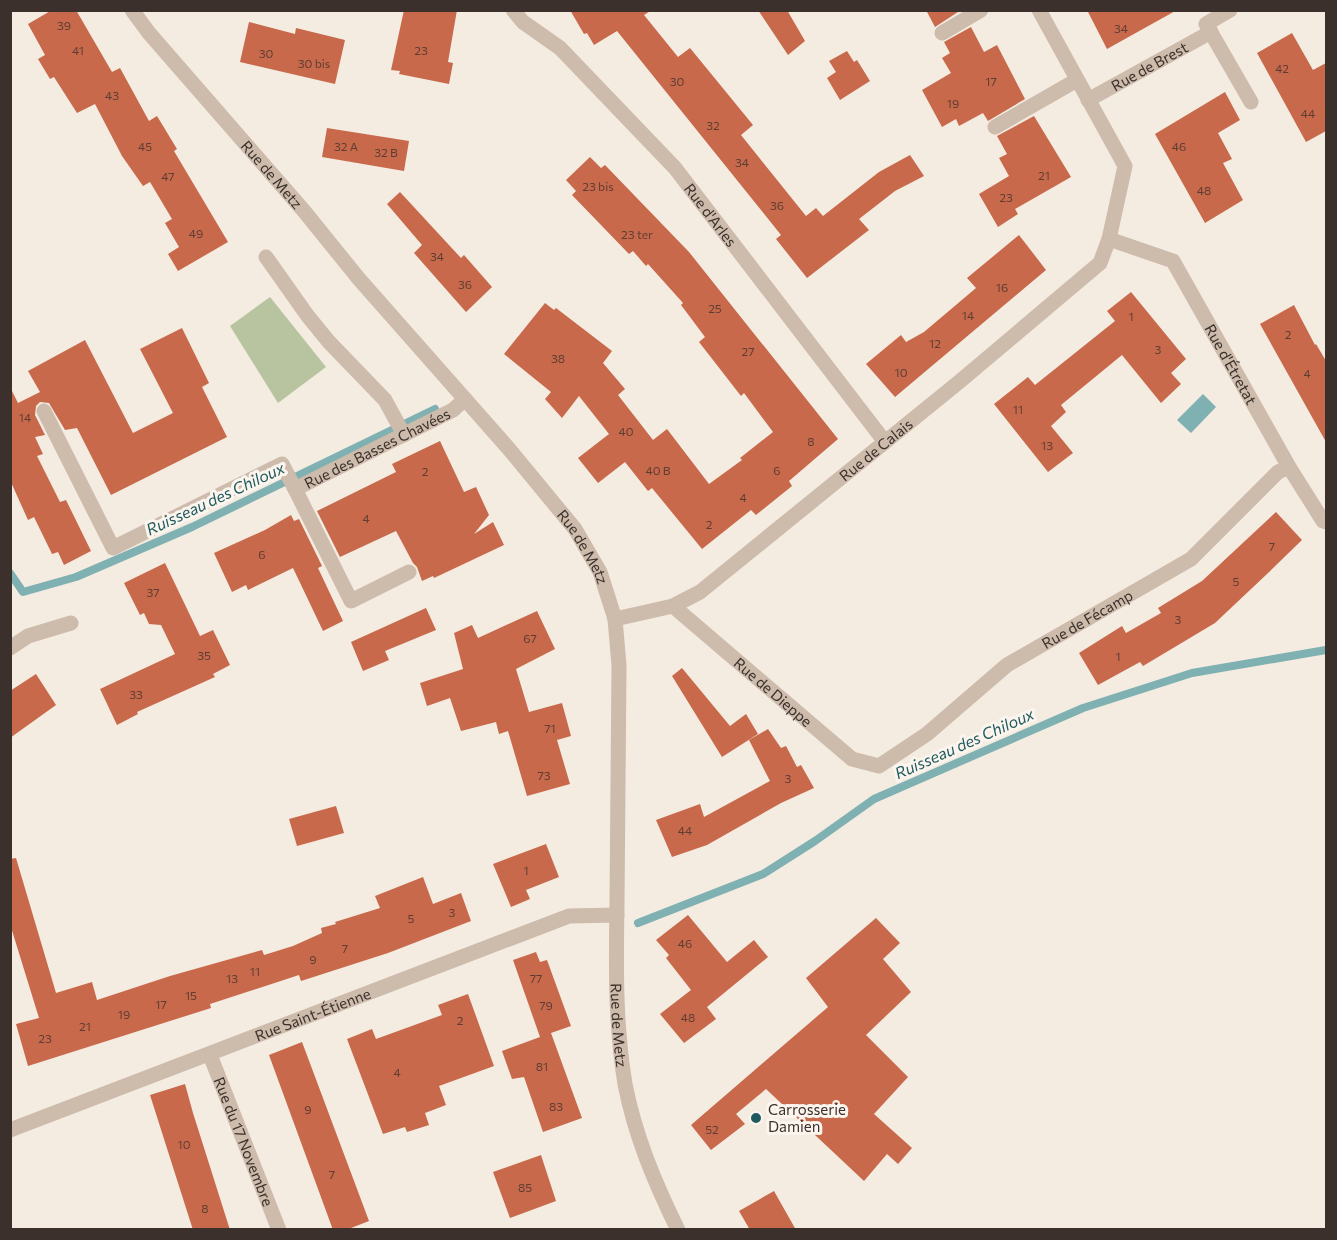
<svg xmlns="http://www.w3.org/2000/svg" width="1337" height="1240" viewBox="0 0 1337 1240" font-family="Commissioner,sans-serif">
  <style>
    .green { fill: #b8c4a0 }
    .water { fill: #7fb0b2 }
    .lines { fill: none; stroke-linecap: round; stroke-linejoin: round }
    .stream { stroke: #7fb0b2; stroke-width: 8 }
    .building { fill: #c8694b }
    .minor { stroke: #cdbbac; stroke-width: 15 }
    .poi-dot { fill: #1f5a5e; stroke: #fbf5ee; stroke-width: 2 }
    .labels { text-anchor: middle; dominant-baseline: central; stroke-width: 6; stroke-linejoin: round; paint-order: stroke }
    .number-label { font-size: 12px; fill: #5e3e33 }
    .street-label { font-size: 15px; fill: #3b302b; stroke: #fbf5ee }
    .poi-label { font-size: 15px; fill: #3b302b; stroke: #fbf5ee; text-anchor: start }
    .water-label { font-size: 16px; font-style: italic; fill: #1f5a5e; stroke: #fbf5ee }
  </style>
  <rect width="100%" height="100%" fill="#f4ebe1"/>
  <path class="green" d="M270 297 326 367 278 403 230 326Z"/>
  <path class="water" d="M1203 394 1216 407 1191 433 1177 420Z"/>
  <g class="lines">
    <path class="stream" d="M10 573 23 592 76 577 192 527 435 409
      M638 923 763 874 815 841 874 799 1083 708 1192 673 1326 650"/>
  </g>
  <path class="building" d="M52 10H76L112 72 120 68 149 121 157 116 177 149 174 151 228 242 178 271 168 254 179 247 165 223 172 219 150 182 143 186 122 156 95 104 77 113 54 77 50 79 38 59 45 55 28 24Z
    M404 10H457L448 62 453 63 449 84 399 74 400 71 391 70Z
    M570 10H652L644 15 678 57 690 48 753 125 741 135 806 216 816 208 823 216 879 172 910 155 924 176 895 191 859 219 869 230 807 278 776 239 781 235 617 31 594 45 587 33 584 34Z
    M758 10H787L805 41 788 55Z
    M926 10H961L935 27Z
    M1087 10H1177L1107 49Z
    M249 22 295 34 296 28 345 40 335 84 240 62Z
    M971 27 984 52 997 45 1025 99 988 121 983 113 959 126 956 119 942 127 922 90 951 73 942 58 950 53 944 42Z
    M1292 33 1313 70 1326 63V131L1306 142 1257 53Z
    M847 51 854 62 857 60 870 81 840 100 827 78 836 72 829 61Z
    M1225 92 1240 120 1218 133 1232 159 1223 163 1243 200 1205 223 1155 134Z
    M1034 116 1071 177 1015 209 1018 214 998 227 979 194 1009 176 999 158 1007 154 997 136Z
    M327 128 409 141 404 171 322 157Z
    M590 157 601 168 605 165 689 252 838 439 789 481 792 486 756 515 751 510 702 549 652 488 648 491 625 462 598 483 578 458 609 434 579 396 562 418 545 399 551 392 504 354 545 303 554 310 556 308 612 351 603 363 625 389 618 395 653 440 667 429 709 484 742 460 740 458 773 432 744 393 741 396 699 342 705 337 681 305 683 303 648 264 646 266 633 251 629 254 572 195 576 191 566 180Z
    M400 192 461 258 464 255 492 287 466 312 414 253 422 245 387 204Z
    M1019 235 1046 270 895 397 866 364 901 335 906 342 924 332 976 288 967 278Z
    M1131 292 1186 359 1171 373 1181 384 1161 403 1122 355 1061 405 1066 412 1051 426 1073 453 1048 472 994 404 1028 377 1035 385 1115 321 1107 311Z
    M1294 305 1315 345 1316 344 1326 361V442L1260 324Z
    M182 328 209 383 202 387 227 437 111 495 77 428 65 430 49 403 40 402 36 406 35 415 45 435 35 437 43 454 37 456 60 502 66 500 91 551 64 565 58 552 52 554 34 517 28 520 10 480V387L18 403 40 392 28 371 85 340 133 433 173 413 140 349Z
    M440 441 464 492 476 487 489 515 474 534 493 522 504 545 434 578 433 576 422 581 417 567 413 563 396 531 340 557 317 511 396 472 392 464Z
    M1276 512 1302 540 1267 574 1215 623 1143 666 1140 662 1098 685 1079 653 1122 626 1126 633 1161 613 1158 608 1202 581Z
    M291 515 294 521 299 519 322 566 318 568 343 621 323 631 293 568 248 590 246 585 232 592 214 553 265 530Z
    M165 563 200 636 213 630 230 665 213 674 215 677 137 712 138 714 117 725 100 689 175 654 161 625 149 624 144 613 140 615 124 583Z
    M426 608 436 630 385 651 389 660 363 671 351 642Z
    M537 611 555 649 516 669 529 712 562 703 571 736 557 740 570 784 527 796 508 731 499 734 496 722 461 731 450 698 427 706 420 683 463 669 454 633 472 625 478 638Z
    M682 668 730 726 746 714 758 734 722 757 672 676Z
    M36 674 56 705 10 738V691Z
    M768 729 781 748 786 746 797 767 801 765 814 788 781 803 707 845 672 857 656 820 700 804 704 817 770 781 749 740Z
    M336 806 344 833 297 846 289 819Z
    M546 844 559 877 526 890 530 899 511 907 493 864Z
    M16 858 56 993 92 982 97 1000 170 976 262 950 264 955 293 946 322 933 321 928 336 924 335 922 380 908 375 896 423 877 433 904 461 893 471 921 388 953 301 981 299 975 210 1004 211 1008 28 1066 16 1024 39 1018 10 924V859Z
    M688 915 727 962 754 940 768 957 707 1007 716 1019 684 1043 660 1014 691 990 666 958 669 955 656 940Z
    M876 918 900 943 883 959 911 992 866 1035 908 1077 874 1114 912 1148 898 1164 887 1154 864 1181 766 1089 736 1114 745 1124 711 1150 691 1125 828 1007 806 978Z
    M536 952 540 962 547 960 571 1026 551 1033 582 1118 543 1132 524 1077 512 1079 502 1051 540 1037 513 960Z
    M468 994 494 1066 439 1086 446 1105 425 1113 429 1125 407 1132 405 1127 383 1134 347 1039 372 1029 376 1039 442 1015 438 1005Z
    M302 1042 369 1221 346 1230H333L269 1055Z
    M185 1084 193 1113 230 1230H193L150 1095Z
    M541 1155 556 1201 510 1218 493 1172Z
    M774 1191 796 1230H750L739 1211Z"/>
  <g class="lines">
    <g class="minor">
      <path id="s1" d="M132 10 149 33 304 211 359 279 509 449 575 529 600 572 615 619 619 665C619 744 618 823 617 903 616 963 615 1024 625 1084 635 1136 655 1183 678 1230"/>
      <path id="s2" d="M513 10 523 22 560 48 675 168 885 442"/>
      <path d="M1230 10 1206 24 1251 102"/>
      <path d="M942 33 981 10"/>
      <path id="s3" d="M1088 100 1211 32"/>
      <path d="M995 127 1077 80"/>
      <path id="s4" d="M1109 239 1173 261 1289 467 1323 521 1326 522"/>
      <path d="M266 257 307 315 329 342 385 400 404 435"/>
      <path id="s5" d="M44 411 113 548 282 464 295 489 453 410 465 399"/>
      <path d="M295 489 351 601 409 572"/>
      <path id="s6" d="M673 606 852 759 879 766 927 734 1007 665 1191 559 1278 472 1289 467"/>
      <path id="s7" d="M615 619 673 606 700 592 959 382 1100 263 1109 239 1125 166 1039 10"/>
      <path d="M10 648 28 636 71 623"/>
      <path id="s8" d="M210 1055 279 1230"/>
      <path id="s9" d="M10 1130 569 916 617 915"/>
    </g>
  </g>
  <circle class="poi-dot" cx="756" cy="1118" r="6"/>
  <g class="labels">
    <g class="number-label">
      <text x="64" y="25">39</text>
      <text x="1121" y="28">34</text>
      <text x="78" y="50">41</text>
      <text x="421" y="50">23</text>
      <text x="266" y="53">30</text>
      <text x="314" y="63">30 bis</text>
      <text x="1282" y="68">42</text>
      <text x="677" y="81">30</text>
      <text x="991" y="81">17</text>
      <text x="112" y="95">43</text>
      <text x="953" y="103">19</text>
      <text x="1308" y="113">44</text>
      <text x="713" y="125">32</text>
      <text x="145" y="146">45</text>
      <text x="346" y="146">32 A</text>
      <text x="1179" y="146">46</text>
      <text x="386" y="152">32 B</text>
      <text x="742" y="162">34</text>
      <text x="1044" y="175">21</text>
      <text x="168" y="176">47</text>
      <text x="598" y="186">23 bis</text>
      <text x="1204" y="190">48</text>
      <text x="1006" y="197">23</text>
      <text x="777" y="205">36</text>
      <text x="196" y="233">49</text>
      <text x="637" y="234">23 ter</text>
      <text x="437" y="256">34</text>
      <text x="465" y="284">36</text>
      <text x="1002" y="287">16</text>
      <text x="715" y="308">25</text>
      <text x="968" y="315">14</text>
      <text x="1131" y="316">1</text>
      <text x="1288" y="334">2</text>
      <text x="935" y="343">12</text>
      <text x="1158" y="349">3</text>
      <text x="748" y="351">27</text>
      <text x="558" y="358">38</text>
      <text x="901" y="372">10</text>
      <text x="1307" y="373">4</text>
      <text x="1018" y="409">11</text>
      <text x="25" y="417">14</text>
      <text x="626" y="431">40</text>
      <text x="811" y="441">8</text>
      <text x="1047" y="445">13</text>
      <text x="658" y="470">40 B</text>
      <text x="777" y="470">6</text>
      <text x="425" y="471">2</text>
      <text x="743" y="497">4</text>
      <text x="366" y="518">4</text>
      <text x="709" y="524">2</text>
      <text x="1272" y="546">7</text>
      <text x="262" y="554">6</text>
      <text x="1236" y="581">5</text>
      <text x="153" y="592">37</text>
      <text x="1178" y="619">3</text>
      <text x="530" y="638">67</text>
      <text x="204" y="655">35</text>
      <text x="1118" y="656">1</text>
      <text x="136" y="694">33</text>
      <text x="550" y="728">71</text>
      <text x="544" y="775">73</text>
      <text x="788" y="778">3</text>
      <text x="685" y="830">44</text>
      <text x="526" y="870">1</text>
      <text x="452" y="912">3</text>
      <text x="411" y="918">5</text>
      <text x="685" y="943">46</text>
      <text x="345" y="948">7</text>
      <text x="313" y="959">9</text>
      <text x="255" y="971">11</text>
      <text x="232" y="978">13</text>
      <text x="536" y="978">77</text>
      <text x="191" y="995">15</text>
      <text x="161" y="1004">17</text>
      <text x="546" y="1005">79</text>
      <text x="124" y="1014">19</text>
      <text x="688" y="1017">48</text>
      <text x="460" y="1020">2</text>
      <text x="85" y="1026">21</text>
      <text x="45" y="1038">23</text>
      <text x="542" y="1066">81</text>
      <text x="397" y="1072">4</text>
      <text x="556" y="1106">83</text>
      <text x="308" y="1109">9</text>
      <text x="712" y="1129">52</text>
      <text x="184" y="1144">10</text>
      <text x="332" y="1174">7</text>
      <text x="525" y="1187">85</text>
      <text x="205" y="1208">8</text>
    </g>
    <g class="street-label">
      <text stroke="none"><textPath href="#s3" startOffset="70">Rue de Brest</textPath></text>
      <text stroke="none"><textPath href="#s1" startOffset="216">Rue de Metz</textPath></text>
      <text stroke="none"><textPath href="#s2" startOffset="286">Rue d'Arles</textPath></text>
      <text stroke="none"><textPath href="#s4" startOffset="186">Rue d'Étretat</textPath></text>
      <text stroke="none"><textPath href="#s5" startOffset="462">Rue des Basses Chavées</textPath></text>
      <text stroke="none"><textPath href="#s7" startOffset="316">Rue de Calais</textPath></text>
      <text stroke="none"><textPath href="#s1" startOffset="702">Rue de Metz</textPath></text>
      <text stroke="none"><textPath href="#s6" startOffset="519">Rue de Fécamp</textPath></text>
      <text stroke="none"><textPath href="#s6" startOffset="132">Rue de Dieppe</textPath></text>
      <text stroke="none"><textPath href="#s9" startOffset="324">Rue Saint-Étienne</textPath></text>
      <text stroke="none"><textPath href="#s1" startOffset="1188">Rue de Metz</textPath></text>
      <text stroke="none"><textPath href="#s8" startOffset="93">Rue du 17 Novembre</textPath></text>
    </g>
    <g class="poi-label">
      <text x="768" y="1109">Carrosserie<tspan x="768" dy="17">Damien</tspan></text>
    </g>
    <g class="water-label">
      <text transform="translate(215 498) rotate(-25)">Ruisseau des Chiloux</text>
      <text transform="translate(964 743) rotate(-24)">Ruisseau des Chiloux</text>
    </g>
  </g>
  <rect width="1337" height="1240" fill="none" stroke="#3b302b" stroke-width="24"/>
</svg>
